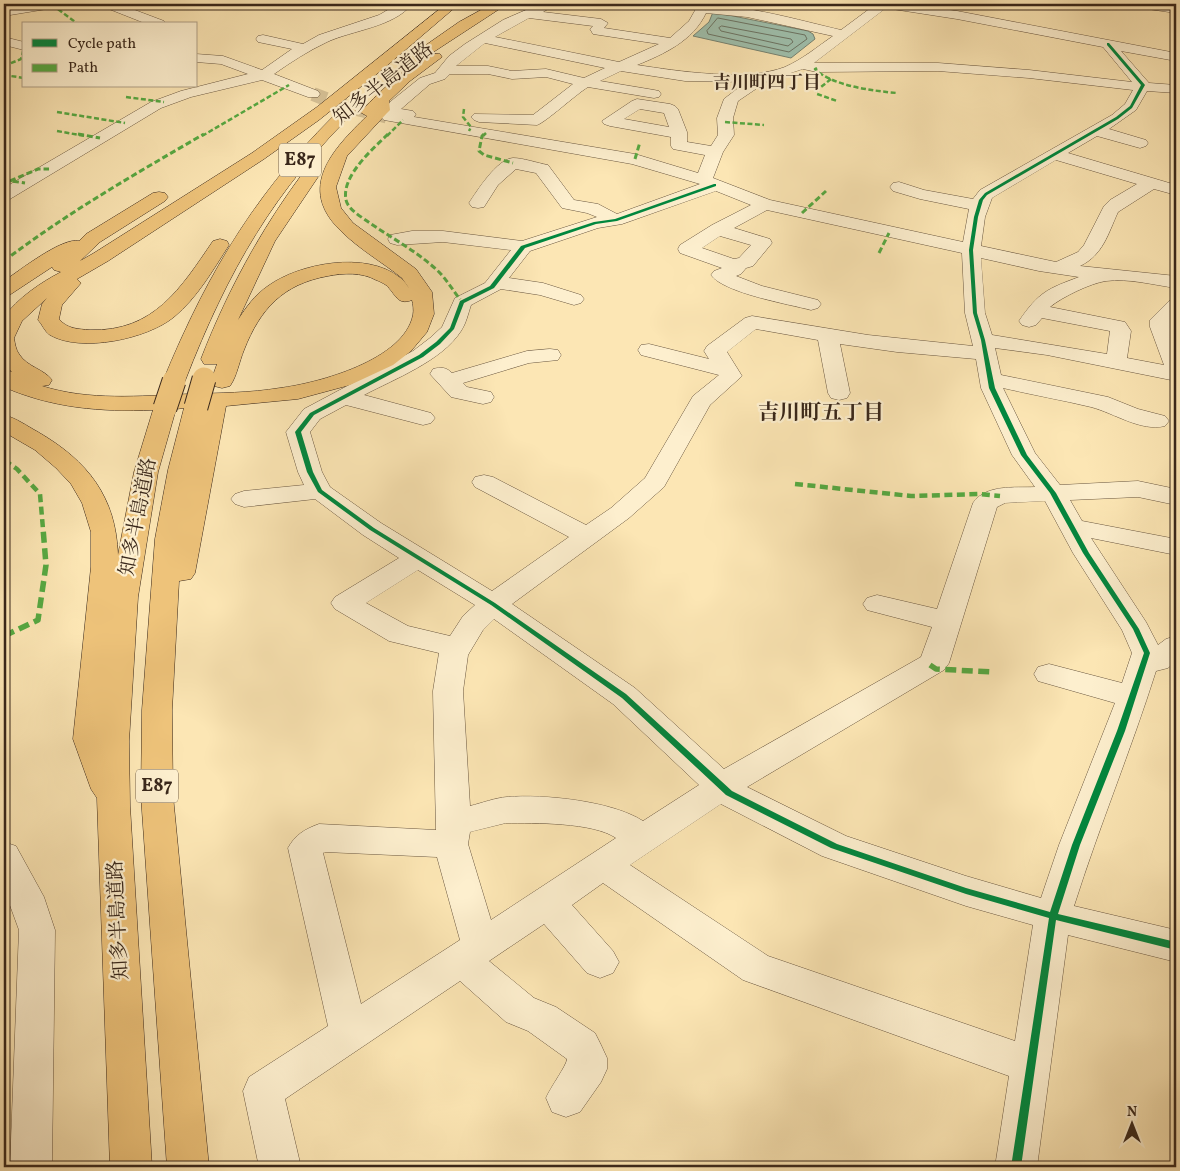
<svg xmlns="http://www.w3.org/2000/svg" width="1180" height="1171" viewBox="0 0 1180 1171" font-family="Vollkorn,'Noto Serif JP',serif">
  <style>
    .water { fill: #9fc0ad; stroke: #768372 }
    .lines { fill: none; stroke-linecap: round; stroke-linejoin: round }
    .shore { stroke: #6c7464; stroke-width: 1 }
    .minor-tunnel { stroke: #d5c095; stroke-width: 14; stroke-dasharray: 14 7; stroke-linecap: butt }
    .minor-casing { stroke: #6a5740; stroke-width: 1 }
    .highway-casing { stroke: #39271a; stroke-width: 1 }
    .minor { fill: #fdefce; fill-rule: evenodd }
    .highway { fill: #eec37a; fill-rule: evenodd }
    .highway-bridge-casing { stroke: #39271a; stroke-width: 25; stroke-linecap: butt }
    .highway-bridge { stroke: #eec37a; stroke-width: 23 }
    .quiet-far3 { stroke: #55aa42; stroke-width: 2.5; stroke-dasharray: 5 2.5; stroke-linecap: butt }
    .quiet-far2 { stroke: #55aa42; stroke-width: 3; stroke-dasharray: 6 3; stroke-linecap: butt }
    .quiet-far1 { stroke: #55aa42; stroke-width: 4.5; stroke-dasharray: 8 4.5; stroke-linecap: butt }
    .quiet { stroke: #55aa42; stroke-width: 5.5; stroke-dasharray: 11 5.5; stroke-linecap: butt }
    .cycleway-casing { stroke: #fdefce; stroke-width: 3 }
    .cycleway { fill: #00873e; fill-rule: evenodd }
    .labels { text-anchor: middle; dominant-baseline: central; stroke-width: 4.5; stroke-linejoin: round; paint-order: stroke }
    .far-neighbourhood-label { font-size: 18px; font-weight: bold; fill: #39271a; stroke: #fdefce }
    .shield { fill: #fdefce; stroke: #746350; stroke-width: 1 }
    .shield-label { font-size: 19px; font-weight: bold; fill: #39271a }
    .street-label { font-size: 20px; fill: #39271a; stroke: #fdefce }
    .neighbourhood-label { font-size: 21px; font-weight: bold; fill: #39271a; stroke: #fdefce }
  </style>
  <rect width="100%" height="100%" fill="#fce6b4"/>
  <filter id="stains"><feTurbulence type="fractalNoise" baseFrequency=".004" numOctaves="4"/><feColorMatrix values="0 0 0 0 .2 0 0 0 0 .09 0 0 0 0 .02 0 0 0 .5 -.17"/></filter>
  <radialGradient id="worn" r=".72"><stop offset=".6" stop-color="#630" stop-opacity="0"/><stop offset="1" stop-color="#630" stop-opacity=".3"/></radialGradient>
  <path class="water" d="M713 12 808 31 813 34 815 39 791 58 693 36 709 22Z"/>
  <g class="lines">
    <path class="shore" d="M718 18 805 35 807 39 789 52 708 34 707 31Z
      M722 26 791 39 793 42 788 46 721 31 719 28Z"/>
    <path class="minor-tunnel" d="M313 94 341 105 389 117"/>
    <g class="minor-casing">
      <path id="minor" d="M31 4H59L53 8 4 16V8Z
        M106 4H119L164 21 165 24H147L109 9Z
        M398 4H412C394 27 353 30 327 42 308 51 291 62 274 74L318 91 320 94 318 97H308L262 80 191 97 161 108 10 199 4 200V188L151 102 181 91 248 74 221 64 196 62V54L223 56 262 70 292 49 258 42 256 39 258 36 263 35 303 44 319 35 379 15Z
        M540 4H556L543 12 601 19 608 23 604 28 670 38 689 21 697 7C731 0 805 22 841 30L876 4H906L957 11 1176 53V61L1121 51 1149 83 1176 85V93L1147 91 1136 110 1109 129 1146 140 1148 143 1146 146 1140 148 1097 136 1068 153 1176 185V195L1154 189 1118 212C1108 234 1103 255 1080 266L1176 276V288C1154 285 1128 278 1106 281 1091 283 1062 297 1050 307L1125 322 1131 331 1127 358 1164 365 1150 327V320L1169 301 1176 299V316L1170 321V327L1176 341V381L1047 355 995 348 1001 375 1108 397 1138 409 1165 416 1169 421 1165 426C1141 432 1114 413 1091 407 1062 400 1033 395 1003 388L1035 453 1060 485 1138 481 1176 489V505L1138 497 1070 500 1082 521 1176 539V555L1091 538 1146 622 1158 645 1166 639 1176 636V661L1168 668 1156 671C1131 750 1099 827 1074 906L1176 930V962L1068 935 1037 1167H995L1009 1076 743 980 603 883 572 905 613 951 619 962 613 973 600 978 587 973 544 924 489 961 534 998 556 1007 595 1033 601 1045 607 1058V1069L601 1082 580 1112 566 1117 552 1112 546 1098C550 1088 567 1065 567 1059L528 1031 506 1022 460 981 285 1099 301 1167H259L243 1091 249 1077 328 1026 288 848C295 835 305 829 319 824L436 830 433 691 439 653 389 641 335 609 331 603 335 597 399 558 363 535 315 499 244 507 235 504 231 499 235 494 244 491 304 485 298 472 286 432 304 409 413 351 430 338 442 327 455 298 485 283 511 250 443 242 397 245 390 243 388 239 390 235 412 231H443L522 241 597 217 587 213 562 208 536 173 516 169 498 185 484 207 478 208 472 207 469 203C477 191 497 159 513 158 523 158 537 163 548 165L574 200 598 204 617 214 700 184 632 164 384 120 381 117 390 102 420 78 435 73 449 56 465 44 503 20ZM886 8 957 19 1103 47 1132 82 1029 70 938 63H814ZM706 13 747 17 833 36C817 47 803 59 785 67 747 82 677 71 637 65 664 54 693 41 706 13ZM529 18 593 26 590 29 593 34 659 44 619 62 495 37ZM485 43 605 68 584 78 546 69 512 71 488 66H456ZM803 69 817 72 938 71 1029 78 1133 90 1125 104 1112 115 980 190 973 199 924 190 899 182 893 183 890 187 893 191 920 199 969 209 963 242 770 200 713 178 723 152 734 135 733 118 738 101 769 80ZM621 71 685 81 746 82 724 99 717 118 718 135 711 146 687 142V132L678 109 675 106 670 104 637 99 632 101 602 121 604 124 610 126 671 137V146L673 149 705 155 698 173 635 154 414 117 416 114 413 111 401 109 430 84 445 79 450 74H488L512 79 546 77 573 84 533 115 474 114 471 117 474 120 479 122 537 125C546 122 575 95 588 87L654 98 659 97 661 94 659 91 654 90 600 81ZM640 109 664 113 669 127 624 119ZM1056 160 1137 184 1110 200 1104 206 1084 245 1078 252 1056 262 981 246 985 217 992 198ZM716 191 751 205 712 225 680 245 678 249 680 253 722 268 714 271 711 275C724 293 788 304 811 310L818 308 821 304 818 300 762 286 736 276 741 274 746 268 753 266 772 243 770 239 734 228 767 210 962 253 965 313 973 346 868 335 752 316 745 318 707 346 704 351 709 359 649 344 641 345 638 350 641 355 719 375 693 396 645 478 611 508 586 525 493 477 484 475 475 477 472 482 475 487 569 537 492 591 381 523 330 487 322 472 310 432 320 419 346 405 423 425 431 423 435 418 431 413 364 395C394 379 442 361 461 331 466 324 468 314 471 305L501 289 540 295 574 305 581 303 584 299 581 295 543 283 509 278 530 251 598 228 622 224ZM720 236 751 245 739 258 734 259 702 248ZM981 258 1039 271 1079 277C1047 289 1039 292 1019 321L1022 325 1029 327 1036 325 1042 318 1110 331 1107 354 992 335 985 313ZM756 329 818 340 828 393 831 398 839 400 847 398 850 393 840 344 897 352 976 359 981 388 1012 455 1035 487C1015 488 986 484 973 503L937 609 877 595 867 598 863 604 867 610 932 627 921 657 724 769 635 688 512 604 629 518 664 487 710 405 742 376 727 352ZM1045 501 1073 553 1122 630 1132 653 1122 683 1049 664 1038 667 1034 674 1038 681 1115 703 1059 845 1041 898 966 876 846 836 747 787 944 670 949 663 997 507 1005 503ZM418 570 475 605 463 616 450 636 408 626 366 603ZM494 619 613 704 699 785 643 821C612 801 544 794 507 797 495 798 482 803 470 806L463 691 468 655 483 630ZM721 804 822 856 966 906 1033 925 1015 1041 768 956 630 865ZM506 823C534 823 593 822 616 838L491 920 468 844 470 832ZM325 852 437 857 460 940 361 1004 323 853Z
        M1135 4 1176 5V13L1141 8 1137 7Z
        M4 37 24 42V50L4 45Z
        M550 349 558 350 561 355 558 360 529 363 463 383 467 387 491 392 494 397 491 402 483 404 451 397 430 374 433 369C441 367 446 367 452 373L527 351Z
        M4 842 16 846 44 897 55 930 52 1167H10L19 930 4 889Z"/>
    </g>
    <g class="highway-casing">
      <path id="highway" d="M446 4H459L383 69 319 120 264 159 108 261 77 279 81 283 62 305 59 319C67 329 78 329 90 330 154 332 181 288 213 241L220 239 227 241 229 245C213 270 197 298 174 317 147 339 81 353 50 335 45 332 42 324 38 320L42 304 47 298 22 321 14 338C15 344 16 350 19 354 27 367 44 369 52 380L49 385 42 386C89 401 140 396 189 394 219 393 250 393 280 388 319 383 404 360 413 315 414 310 413 304 412 300 397 306 396 294 386 285 383 283 379 281 376 280 362 272 343 273 328 276 283 284 260 309 244 350 239 362 237 376 230 386L222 388 214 386 211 381 217 364H204L201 359C227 292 260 231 303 173H315L318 177 275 241 238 320C246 307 255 295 268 286 300 263 366 251 399 277 403 279 406 284 409 288L402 278C382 262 359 249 341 231 296 188 333 149 367 116L360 112 363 109C376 96 422 49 440 54L442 57 410 81 389 101 390 110 387 113 347 156 336 187 341 208 353 223 416 269 432 292 434 314 427 332 411 351 393 365 350 385 298 399 226 406 195 573 191 579 179 581 172 710 173 796 209 1167H167L141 796 142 710 155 539 168 470 184 408 176 409 158 472 138 597 129 741 130 806 152 1167H110L97 798 91 789 73 739 91 567V532L82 503 71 484 56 468 35 450 4 432V415C16 418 27 426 38 432 88 461 116 497 118 555L134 472 153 410C101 412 52 408 4 387V370L12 372 4 364V317C18 298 40 283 61 272L54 270 52 267 11 294 4 296V281C19 271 62 237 79 241L86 234 153 193 159 192 165 193 168 197 165 201 100 242 80 261 94 253 252 153 317 107Z
        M492 4H507L415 64 410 65 403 61 459 22Z
        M354 99 359 101 362 104 359 107C274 190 228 270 185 381L182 386 174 388 166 386 163 381C209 269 260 185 349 101Z"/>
    </g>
    <use href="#minor" class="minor"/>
    <use href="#highway" class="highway"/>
    <g class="highway-bridge-casing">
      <path id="highway-bridge" d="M196 407 204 379
        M165 408 174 381"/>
    </g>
    <use href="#highway-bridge" class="highway-bridge"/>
    <path class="quiet-far3" d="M29 4 55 7 78 24
      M691 4 706 9
      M4 66 21 59 24 48
      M817 68 815 69C832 86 874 91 897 93
      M4 75 24 78
      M831 79 816 91 817 94 837 101
      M126 97 164 102
      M464 109 463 117 471 127 469 131
      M57 112 125 123
      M725 122 764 125
      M57 131 85 136
      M202 136 289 85
      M387 136 403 120
      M483 136 486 133"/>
    <path class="quiet-far2" d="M78 134 100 138
      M388 134C373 149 341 176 346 200 348 209 360 216 367 221 391 238 417 251 439 272 447 280 454 292 462 302
      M484 134 482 136 479 151 484 155 513 163
      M635 159 640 142
      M4 180 25 183
      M10 181 38 169H49
      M802 213 826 191
      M879 253 889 233
      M4 261C67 213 135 174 204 134"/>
    <path class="quiet-far1" d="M4 460 17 469 40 494 43 529
      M795 484 911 496 978 494 1000 496"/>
    <path class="quiet" d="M4 636 38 620 46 565 43 528
      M930 665 936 669 992 672"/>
    <g class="cycleway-casing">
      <path id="cycleway" d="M1107 43H1109L1145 85 1132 108 1118 119 987 195 983 200 978 217 973 250 977 313 985 340 995 388 1027 455 1056 493 1089 553 1139 629 1150 653 1125 731 1080 845 1058 914 1176 942V950L1056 920 1021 1167H1011L1049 918 966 894 831 848 726 795 622 698 491 605 370 530 318 492 307 472 295 432 310 413 419 355 436 342 450 328 460 301 490 286 521 246 594 222 615 219 714 184H716V186L617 221 596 224 525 248 494 288 464 303 454 329 440 344 423 357 314 415 301 432 313 472 322 490 374 528 495 603 626 694 732 791 837 844 966 888 1050 912 1072 845 1117 731 1144 653 1133 629 1083 553 1050 493 1021 455 989 388 981 340 973 313 969 250 974 217 979 200 985 193 1116 117 1130 106 1141 85 1107 45Z"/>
    </g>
    <use href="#cycleway" class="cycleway"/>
  </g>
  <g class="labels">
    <g class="far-neighbourhood-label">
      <text x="767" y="83">吉川町四丁目</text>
    </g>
    <g class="shield">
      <rect x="279" y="143.5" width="42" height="33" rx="4"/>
      <rect x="136" y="769.5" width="42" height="33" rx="4"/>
    </g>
    <g class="shield-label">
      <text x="300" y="160">E87</text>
      <text x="157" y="786">E87</text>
    </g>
    <g class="street-label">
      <text transform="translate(384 84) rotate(-38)">知多半島道路</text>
      <text transform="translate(139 517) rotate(-79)">知多半島道路</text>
      <text transform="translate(119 920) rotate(-93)">知多半島道路</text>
    </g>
    <g class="neighbourhood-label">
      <text x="821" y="413">吉川町五丁目</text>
    </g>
  </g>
  <rect width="1180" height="1171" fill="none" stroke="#fce6b4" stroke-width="20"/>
  <rect x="5" y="5" width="1170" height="1161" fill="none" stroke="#39271a" stroke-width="2.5"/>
  <rect x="10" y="10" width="1160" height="1151" fill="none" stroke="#39271a"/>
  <rect x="22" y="22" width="175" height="65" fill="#fdefce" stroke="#af9f86"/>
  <rect x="32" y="39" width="25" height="8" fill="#00873e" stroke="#af9f86"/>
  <text x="68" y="48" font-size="15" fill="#39271a">Cycle path</text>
  <rect x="32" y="64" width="25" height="8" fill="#55aa42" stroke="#af9f86"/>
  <text x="68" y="72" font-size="15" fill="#39271a">Path</text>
  <g transform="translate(1132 1124)" stroke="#fdefce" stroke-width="4" paint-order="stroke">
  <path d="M0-4L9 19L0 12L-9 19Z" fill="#39271a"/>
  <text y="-8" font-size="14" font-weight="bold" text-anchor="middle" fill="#39271a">N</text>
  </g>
  <rect width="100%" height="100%" filter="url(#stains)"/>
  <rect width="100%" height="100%" fill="url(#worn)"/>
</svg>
